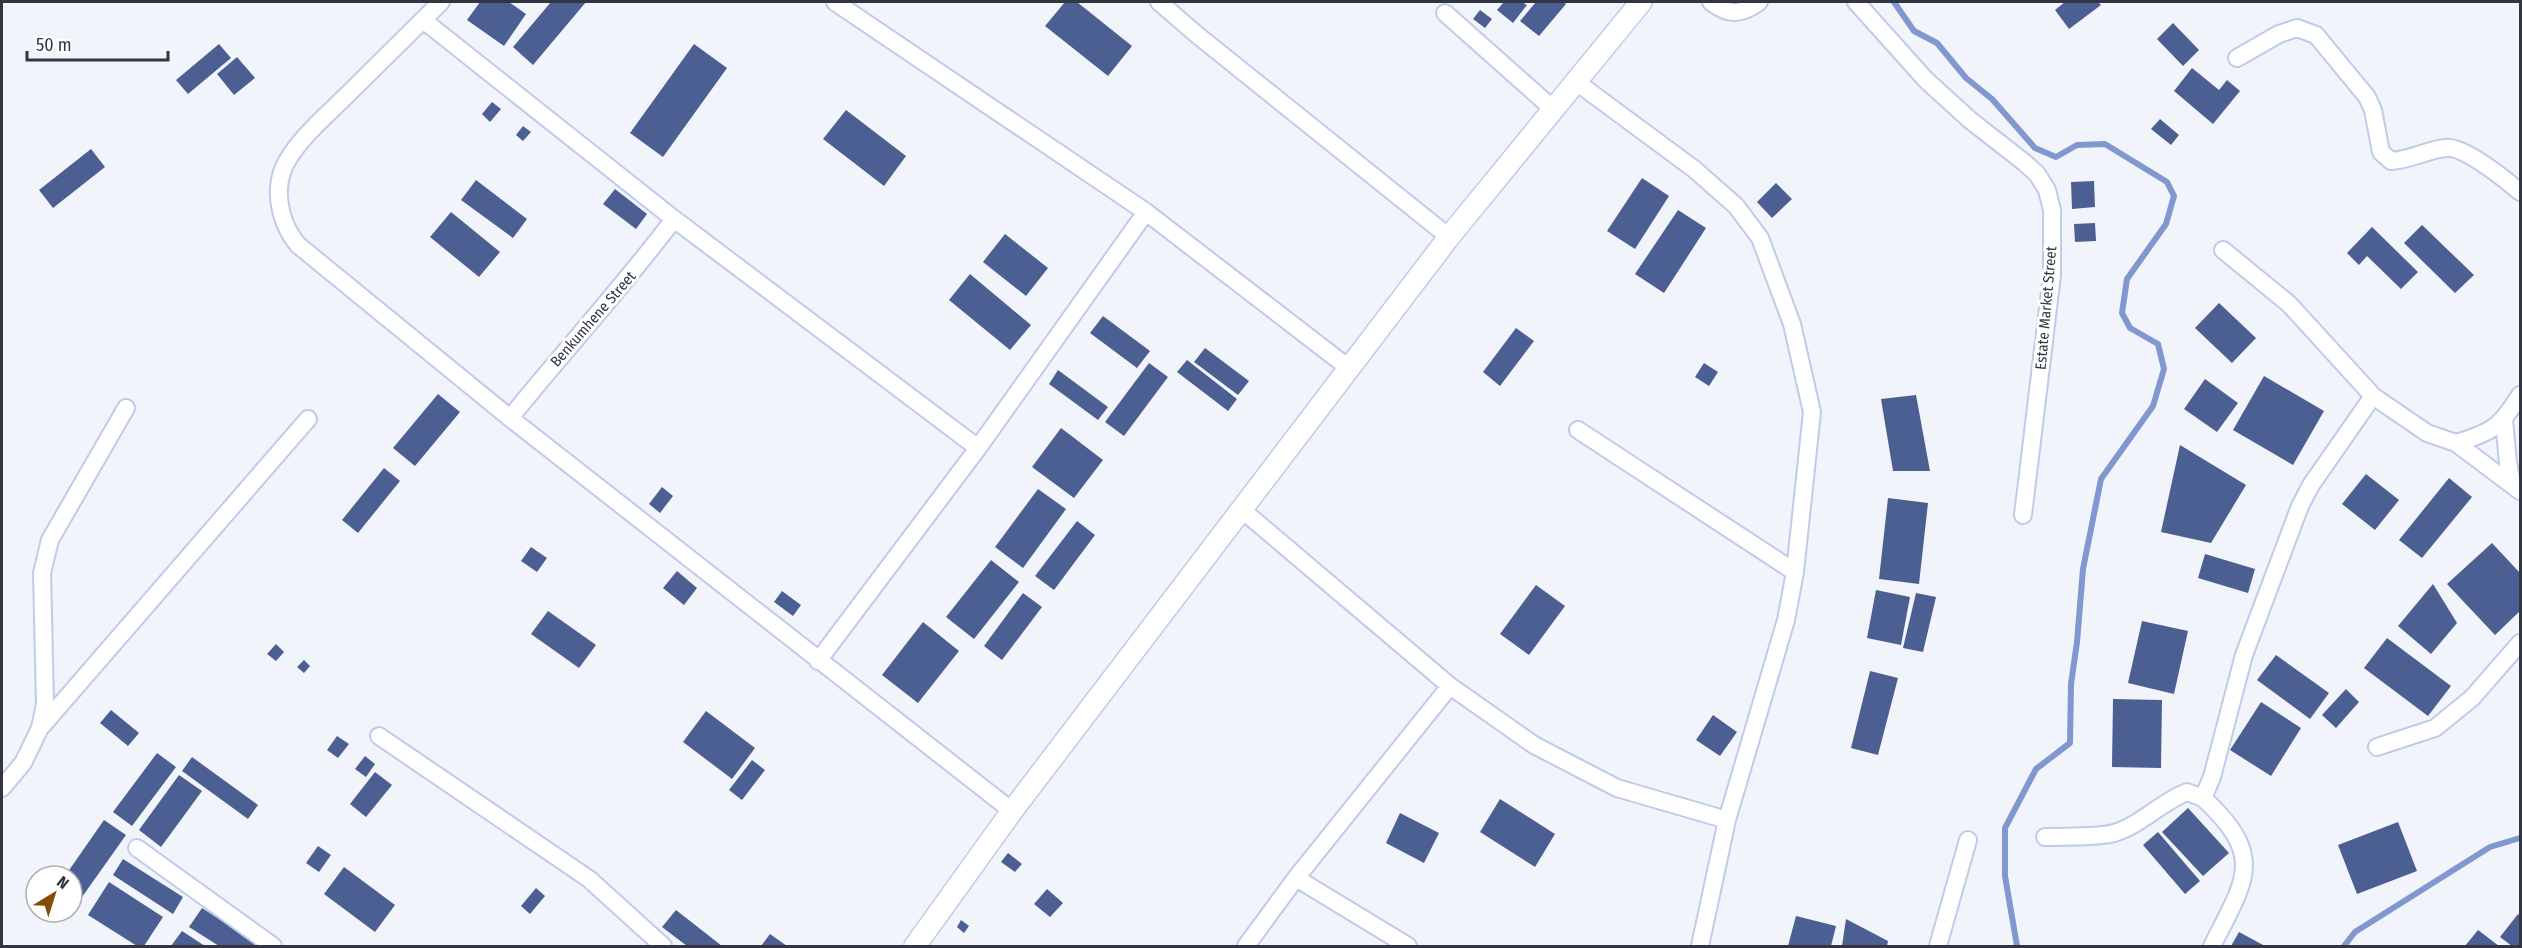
<svg xmlns="http://www.w3.org/2000/svg" width="2522" height="948" viewBox="0 0 2522 948" font-family="'Fira Sans Condensed',sans-serif">
  <style>
    .lines { fill: none; stroke-linecap: round; stroke-linejoin: round }
    .stream { stroke: #8197cf; stroke-width: 6 }
    .building { fill: #4c5f93 }
    .minor-casing { stroke: #bfcbe9; stroke-width: 20 }
    .tertiary-casing { stroke: #bfcbe9; stroke-width: 24 }
    .minor { stroke: #fff; stroke-width: 16 }
    .tertiary { stroke: #fff; stroke-width: 21 }
    .labels { text-anchor: middle; dominant-baseline: central; stroke-width: 6; stroke-linejoin: round; paint-order: stroke }
    .street-label { font-size: 15px; fill: #313642; stroke: #fff }
  </style>
  <rect width="100%" height="100%" fill="#f1f4fa"/>
  <g class="lines">
    <path class="stream" d="M1894 2 1914 31 1937 43 1966 78 1992 99 2035 148 2056 157 2077 145 2105 144 2167 182 2174 196 2166 224 2127 279 2122 313 2130 328 2158 344 2164 369 2153 406 2101 479 2083 569 2077 642 2071 684 2070 743 2036 769 2005 828V876L2017 946
      M2344 946 2355 932 2490 847 2520 838"/>
  </g>
  <path class="building" d="M480 2H509L526 14 504 46 467 20Z
    M551 2H586L533 65 513 47Z
    M1065 2H1077L1132 46 1108 76 1045 26Z
    M1504 2H1522L1527 5 1513 23 1497 10Z
    M1536 2H1564L1566 4 1539 36 1520 21Z
    M2065 2H2098L2101 5 2069 29 2055 10Z
    M1480 10 1492 19 1485 28 1473 19Z
    M2173 23 2199 50 2183 66 2157 39Z
    M219 44 231 58 188 94 176 80Z
    M694 44 727 68 663 157 630 133Z
    M237 57 255 78 234 95 217 74Z
    M2192 68 2219 90 2227 80 2240 91 2213 124 2174 91Z
    M492 102 501 109 490 122 482 114Z
    M846 110 906 156 884 186 823 139Z
    M2160 119 2179 135 2171 145 2151 129Z
    M523 126 531 132 523 141 516 135Z
    M91 149 105 167 53 208 39 190Z
    M1642 178 1669 196 1635 249 1607 231Z
    M476 180 527 219 513 238 461 200Z
    M2094 181 2095 207 2072 209 2071 182Z
    M1776 183 1792 199 1772 218 1757 202Z
    M615 189 647 214 636 229 603 204Z
    M1678 210 1706 228 1664 293 1635 274Z
    M451 212 500 252 479 277 430 237Z
    M2095 223 2096 241 2075 242 2074 224Z
    M2422 225 2474 275 2455 293 2404 243Z
    M2372 227 2418 272 2401 289 2367 256 2359 265 2347 253Z
    M1005 234 1048 268 1026 296 983 262Z
    M970 274 1031 325 1010 350 949 300Z
    M2219 303 2256 338 2232 363 2195 328Z
    M1103 316 1150 351 1137 368 1090 333Z
    M1516 328 1534 341 1500 386 1483 372Z
    M1205 348 1249 381 1238 395 1194 362Z
    M1187 360 1237 399 1228 411 1177 372Z
    M1149 363 1168 377 1124 436 1105 422Z
    M1704 363 1718 372 1709 386 1695 377Z
    M1058 370 1108 407 1098 420 1049 384Z
    M2264 376 2324 411 2293 465 2233 430Z
    M2205 379 2238 403 2217 432 2184 409Z
    M438 394 460 412 415 466 393 448Z
    M1916 395 1930 471H1893L1881 399Z
    M1061 428 1103 460 1074 498 1032 467Z
    M2180 445 2246 485 2211 543 2161 532Z
    M384 468 400 481 358 533 342 520Z
    M2366 474 2399 500 2375 530 2342 504Z
    M2449 478 2472 497 2422 558 2399 540Z
    M662 487 673 496 660 513 649 504Z
    M1038 489 1066 509 1023 568 995 547Z
    M1888 498 1928 503 1919 584 1879 579Z
    M1077 521 1095 535 1054 590 1035 576Z
    M2492 543 2520 573V611L2495 635 2447 584Z
    M531 547 547 558 537 572 521 561Z
    M2205 554 2255 569 2248 593 2198 578Z
    M991 560 1019 582 974 639 946 617Z
    M677 571 697 588 684 605 663 588Z
    M2433 584 2457 623 2431 654 2398 626Z
    M1536 585 1565 606 1529 655 1500 634Z
    M1876 590 1910 597 1901 645 1867 638Z
    M782 591 801 605 793 616 774 602Z
    M1023 593 1042 607 1002 660 984 646Z
    M1916 593 1936 597 1923 652 1903 648Z
    M548 611 596 645 579 668 531 634Z
    M2142 621 2188 631 2174 694 2128 683Z
    M923 622 959 651 918 703 882 675Z
    M2387 638 2451 686 2428 716 2364 668Z
    M276 644 284 652 276 661 267 654Z
    M2276 655 2329 693 2310 719 2257 680Z
    M304 660 310 666 304 673 297 667Z
    M1870 671 1898 678 1878 755 1851 748Z
    M2346 689 2359 702 2336 728 2322 715Z
    M2113 699 2162 700 2161 768 2112 767Z
    M2261 702 2301 728 2271 776 2230 750Z
    M111 710 139 733 128 746 100 723Z
    M706 711 755 748 732 779 683 742Z
    M1713 715 1737 732 1720 756 1696 740Z
    M337 736 349 744 338 758 327 750Z
    M157 753 176 767 132 826 113 812Z
    M365 756 375 764 366 777 355 769Z
    M192 757 258 805 248 819 182 771Z
    M752 760 765 770 742 800 729 790Z
    M375 772 392 785 366 817 350 804Z
    M179 775 202 791 161 847 139 830Z
    M1500 799 1555 834 1535 867 1480 832Z
    M2188 808 2229 853 2203 876 2162 832Z
    M1400 813 1439 833 1424 863 1386 843Z
    M104 820 126 835 82 897 72 890V876H65Z
    M2398 822 2417 871 2357 894 2338 845Z
    M2158 832 2200 881 2185 894 2143 845Z
    M318 846 331 855 319 872 306 863Z
    M1008 853 1022 864 1015 872 1001 862Z
    M123 859 183 897 173 914 113 875Z
    M344 867 395 905 375 932 324 894Z
    M109 882 163 917 144 946H137L88 915Z
    M536 888 545 896 530 914 521 906Z
    M1047 889 1063 903 1050 917 1034 904Z
    M202 908 261 946H219L189 927Z
    M676 910 722 946H687L662 927Z
    M2518 914 2520 916V946H2512L2500 937Z
    M1796 916 1836 926 1831 946H1788Z
    M1846 919 1888 941 1887 946H1842Z
    M961 920 969 926 964 933 957 927Z
    M2478 930 2499 946H2465Z
    M182 931 205 946H171Z
    M2239 932 2265 946H2231Z
    M770 934 787 946H761Z"/>
  <g class="lines">
    <g class="minor-casing">
      <path id="minor" d="M441 2C410 33 378 64 347 95 327 115 291 145 282 172 274 197 282 226 298 245L510 418 1012 811
        M835 2 1146 212 1350 369
        M1159 2 1196 34 1449 237
        M1711 2C1729 16 1741 15 1759 2
        M1856 2 1926 80 1970 120 2025 163 2037 174 2047 190 2052 210V275L2023 515
        M1445 13 1553 109
        M423 20 674 219 978 448
        M2237 58 2279 34 2297 28 2316 35 2367 97 2373 110 2381 152 2391 161C2411 160 2427 150 2445 148 2463 145 2506 180 2520 192
        M1575 81 1694 169 1736 206 1760 238 1792 324 1812 412 1795 572 1786 620 1727 820 1700 946
        M2223 250 2289 304 2373 396 2427 433 2456 443 2520 491
        M510 418C564 351 622 288 674 219
        M2504 420 2508 463 2512 483
        M1578 430 1795 572
        M2456 443C2493 432 2500 427 2520 395
        M1241 509 1450 686 1534 745 1617 788 1727 820
        M818 661 978 448 1146 212
        M42 726 308 419
        M379 736 589 879 663 946
        M2377 747 2435 728 2472 698 2520 643
        M2 788 23 763 40 728 45 704 42 573 50 540 126 408
        M2045 837C2065 836 2095 838 2114 833 2141 825 2161 802 2187 792L2203 798
        M137 848 273 946
        M1296 878 1408 946
        M1246 946 1296 878 1450 686
        M1938 946 1968 840
        M2212 946C2246 879 2266 856 2203 798L2212 777 2244 655 2300 506 2311 485 2373 396"/>
    </g>
    <g class="tertiary-casing">
      <path id="tertiary" d="M915 946 1012 811 1449 237 1641 2"/>
    </g>
    <use href="#minor" class="minor"/>
    <use href="#tertiary" class="tertiary"/>
  </g>
  <g class="labels">
    <g class="street-label">
      <text transform="translate(2046 308) rotate(-85)">Estate Market Street</text>
      <text transform="translate(593 319) rotate(-49)">Benkumhene Street</text>
    </g>
  </g>
  <rect width="2522" height="948" fill="none" stroke="#313642" stroke-width="6"/>
  <g transform="translate(54 894) rotate(38)"><circle r="28" fill="#ffffff" stroke="#adafb3" stroke-width="1.5"/>
  <path d="M0-4.5L10 22L0 15L-10 22Z" fill="#864b05"/>
  <text y="-9" font-size="16" font-weight="bold" text-anchor="middle" fill="#313642">N</text>
  </g>
  <path d="M27 51v9h141v-9" fill="none" stroke="#313642" stroke-width="3"/>
  <text x="36" y="51" font-size="18" fill="#313642" stroke="#ffffff" stroke-width="4.5" paint-order="stroke">50 m</text>
</svg>
